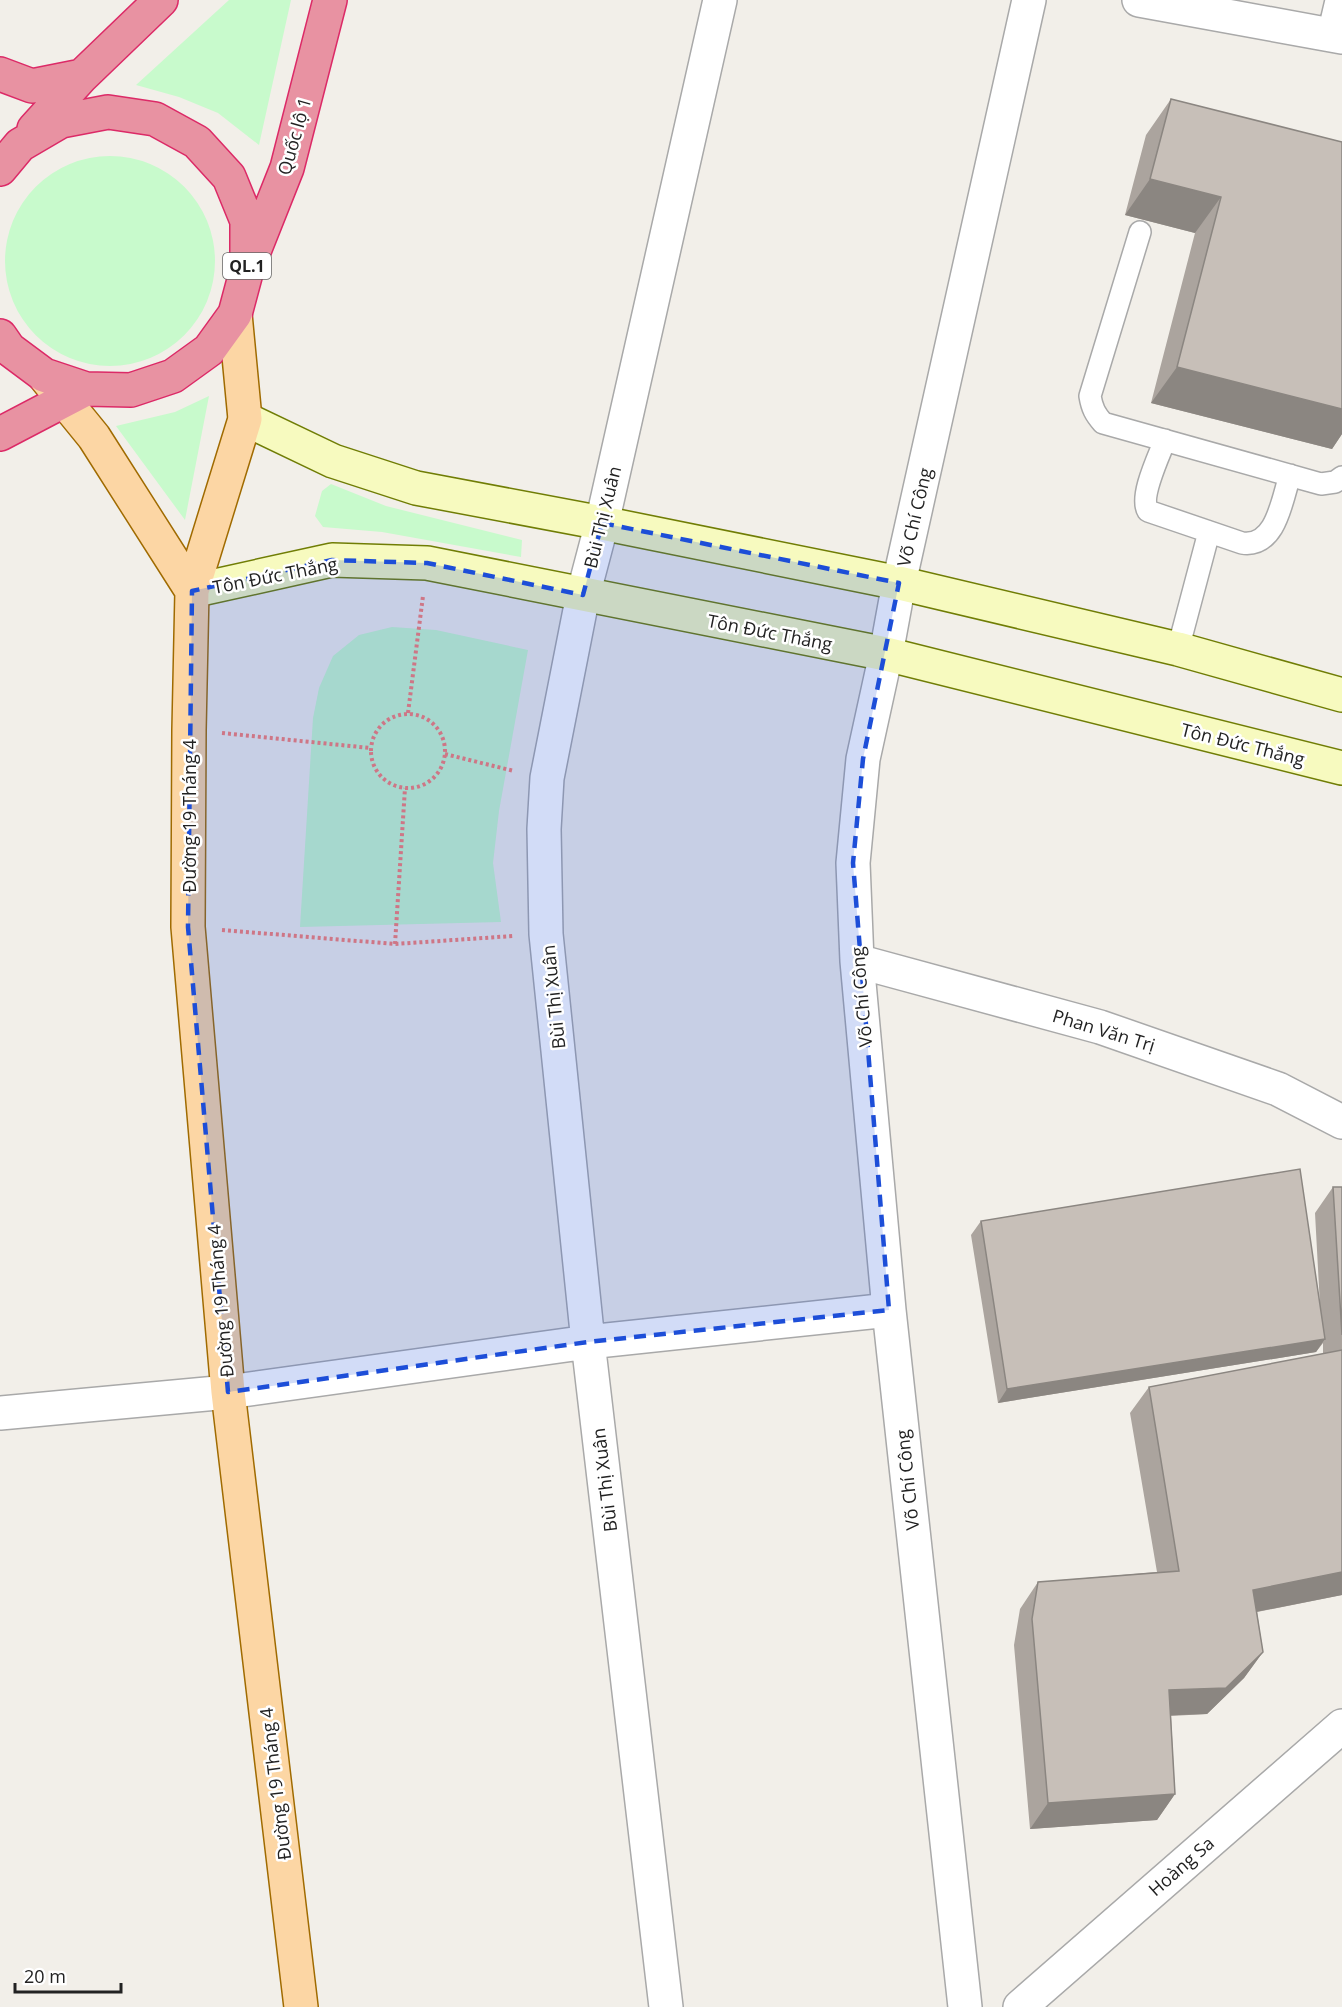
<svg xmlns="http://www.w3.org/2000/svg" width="1342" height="2007" viewBox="0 0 1342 2007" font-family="'Open Sans',sans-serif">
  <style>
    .park { fill: #c8facc }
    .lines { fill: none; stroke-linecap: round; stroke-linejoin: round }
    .lane-casing { stroke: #a9a9a9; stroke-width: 24 }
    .street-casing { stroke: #a9a9a9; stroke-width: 36 }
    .secondary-casing { stroke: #707d05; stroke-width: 36 }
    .primary-casing { stroke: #a06b00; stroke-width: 36 }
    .highway-casing { stroke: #dc2a67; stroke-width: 36 }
    .path { stroke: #fa8072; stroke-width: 4; stroke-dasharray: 3 3; stroke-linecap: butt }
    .lane { stroke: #fff; stroke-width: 21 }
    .street { stroke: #fff; stroke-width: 33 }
    .secondary { stroke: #f7fabf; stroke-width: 33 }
    .primary { stroke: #fcd6a4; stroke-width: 33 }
    .highway { stroke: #e892a2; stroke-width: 33 }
    .wall { fill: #aba49e }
    .shaded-wall { fill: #8b8681 }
    .building { fill: #c7bfb8; stroke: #8b8681; stroke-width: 1.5 }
    .marked { fill: #1d4ed8; fill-opacity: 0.2; stroke: #1d4ed8; stroke-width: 4.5; stroke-dasharray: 12 8; stroke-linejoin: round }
    .labels { text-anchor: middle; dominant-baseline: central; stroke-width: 5; stroke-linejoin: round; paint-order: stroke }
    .shield { fill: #fff; stroke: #646464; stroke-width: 1.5 }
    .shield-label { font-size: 16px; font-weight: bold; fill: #222 }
    .street-label { font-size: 18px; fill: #222; stroke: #fff }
  </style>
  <rect width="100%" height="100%" fill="#f2efe9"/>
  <path class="park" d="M229 0H291L259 145 218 113 179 97 136 85Z
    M5 261a105 105 0 1 1 210 0a105 105 0 1 1-210 0Z
    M209 396 185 520 116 426 175 412Z
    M331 484 386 506 522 540 521 557 382 532 323 527 315 516 322 491Z
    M392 627 436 630 528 650 499 811 493 863 501 922 300 927 313 718 319 688 333 656 359 635Z"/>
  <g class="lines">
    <g class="lane-casing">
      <path id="lane" d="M1140 232 1090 396C1092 408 1095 414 1103 423L1321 484 1335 482 1342 477
        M1165 440C1159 456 1139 497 1148 511L1242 543C1276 548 1282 500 1290 475
        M1178 649 1209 532"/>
    </g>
    <g class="street-casing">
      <path id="street" d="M1139 0 1342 37
        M1334 35 1342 1
        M857 961 1100 1027 1278 1089 1342 1122
        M0 1413 228 1392 588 1342 889 1310
        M666 2007 588 1342 546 934 544 829 547 778 583 595 602 523 720 0
        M965 2007 889 1310 857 961 853 863 863 759 886 654 899 583 1029 0
        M1020 2007 1342 1726"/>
    </g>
    <g class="secondary-casing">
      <path id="secondary" d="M245 419 333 461 416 488 602 523 899 583 1178 649 1342 695
        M192 591 332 560 427 563 886 654 1342 768"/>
    </g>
    <g class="primary-casing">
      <path id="primary" d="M235 314 245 419 192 591 189 730 188 927 228 1392 301 2007
        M46 378 94 437 192 591"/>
    </g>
    <g class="highway-casing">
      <path id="highway" d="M0 74 32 86 82 76
        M34 129 82 76 161 0
        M0 169 20 145 61 121 108 112 155 119 197 142 229 177 247 221V269L235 314 209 350 173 376 131 390 86 389 44 375 9 349 0 336
        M252 256 287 168 330 0
        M0 434 86 389"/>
    </g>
    <path class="path" d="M408 713 423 596
      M371 751a37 37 0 1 1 74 0a37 37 0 1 1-74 0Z
      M222 733 370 748
      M445 754 514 771
      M222 930 395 944 513 936
      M395 944 405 788"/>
    <use href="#lane" class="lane"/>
    <use href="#street" class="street"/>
    <use href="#secondary" class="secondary"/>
    <use href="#primary" class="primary"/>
    <use href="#highway" class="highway"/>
  </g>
  <path class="wall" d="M1171 99 1342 142V434L1332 449 1151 403 1195 233 1125 215 1146 135Z
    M1333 1187H1342V1595L1257 1612 1263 1652 1244 1678 1207 1714 1171 1716 1175 1794 1157 1820 1030 1829 1014 1645 1020 1609 1038 1582 1157 1572 1130 1413 1149 1387 1323 1354V1343L1316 1352 998 1403 971 1235 981 1221 1320 1306 1315 1213Z"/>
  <path class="shaded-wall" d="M1150 179 1221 197 1195 233 1125 215Z
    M1177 367 1342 409V434L1332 449 1151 403Z
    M1325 1339 1316 1352 998 1403 1007 1389Z
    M1342 1572V1595L1235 1616 1253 1590Z
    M1263 1652 1244 1678 1207 1714 1151 1716 1169 1690Z
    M1175 1794 1157 1820 1030 1829 1048 1803Z"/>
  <path class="building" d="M1171 99 1342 142V409L1177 367 1221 197 1150 179Z
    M1300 1169 1325 1339 1007 1389 981 1221Z
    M1333 1187H1342V1335Z
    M1342 1350V1572L1253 1590 1263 1652 1226 1688 1169 1690 1175 1794 1048 1803 1032 1619 1038 1582 1179 1571 1149 1387Z"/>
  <path class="marked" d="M602 523 899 583 863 759 853 863 889 1310 588 1342 228 1392 188 927 192 591 332 560 427 563 583 595Z"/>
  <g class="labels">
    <rect class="shield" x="223" y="253" width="48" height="26" rx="4.5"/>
    <g class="shield-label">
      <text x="247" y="266">QL.1</text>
    </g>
    <g class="street-label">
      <text transform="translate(294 136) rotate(-74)">Quốc lộ 1</text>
      <text transform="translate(602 517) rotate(-76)">Bùi Thị Xuân</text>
      <text transform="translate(914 517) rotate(-77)">Võ Chí Công</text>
      <text transform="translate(275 575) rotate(-11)">Tôn Đức Thắng</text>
      <text transform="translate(770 632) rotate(11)">Tôn Đức Thắng</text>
      <text transform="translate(1243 744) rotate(14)">Tôn Đức Thắng</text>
      <text transform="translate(189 816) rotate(-90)">Đường 19 Tháng 4</text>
      <text transform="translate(553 997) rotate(-96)">Bùi Thị Xuân</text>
      <text transform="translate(861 997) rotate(-95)">Võ Chí Công</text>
      <text transform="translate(1104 1030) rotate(17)">Phan Văn Trị</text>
      <text transform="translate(220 1301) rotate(-95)">Đường 19 Tháng 4</text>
      <text transform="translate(604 1480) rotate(-97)">Bùi Thị Xuân</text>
      <text transform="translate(907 1480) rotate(-96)">Võ Chí Công</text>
      <text transform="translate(275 1784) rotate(-97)">Đường 19 Tháng 4</text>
      <text transform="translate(1181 1866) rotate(-41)">Hoàng Sa</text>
    </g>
  </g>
  <path d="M15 1983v9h106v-9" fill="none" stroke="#222222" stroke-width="3"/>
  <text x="24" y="1983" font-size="18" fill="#222222" stroke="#ffffff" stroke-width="4.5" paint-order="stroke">20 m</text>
</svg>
